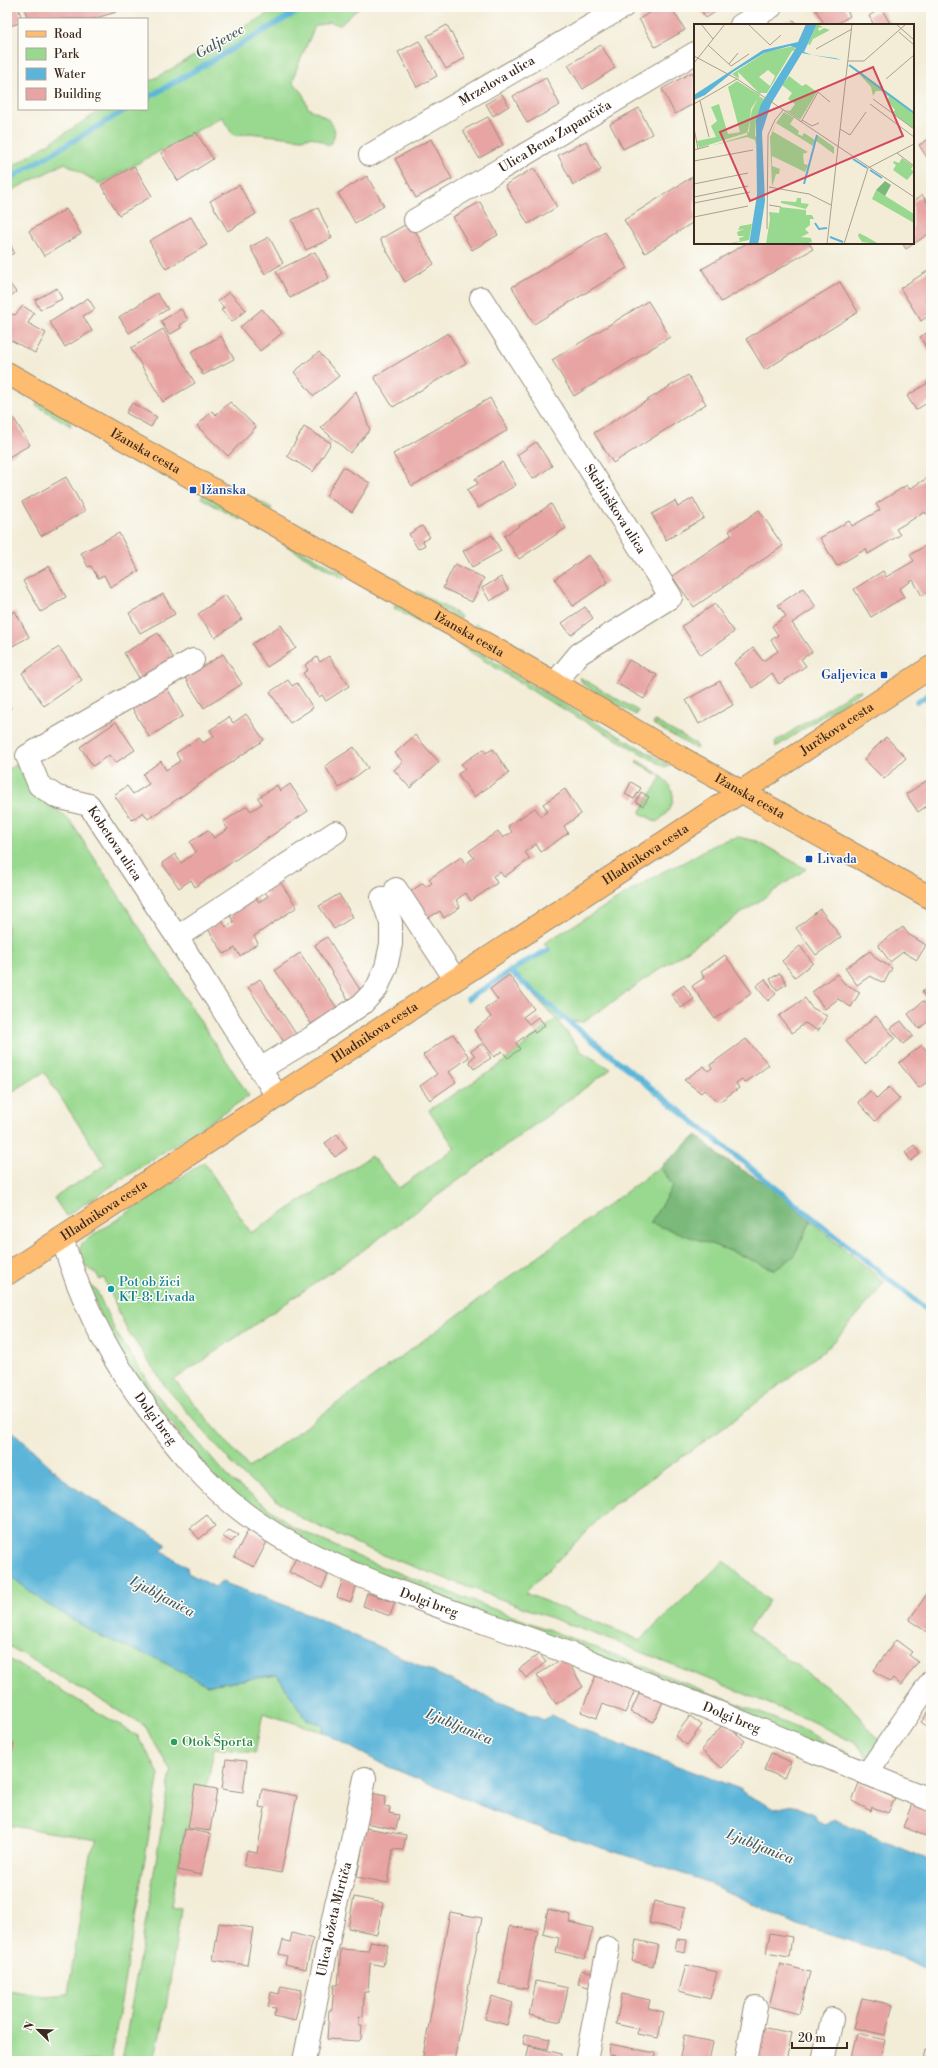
<svg xmlns="http://www.w3.org/2000/svg" width="938" height="2068" viewBox="0 0 938 2068" font-family="'Libre Bodoni',serif">
  <style>
    .green { fill: #99d98f; stroke: #6a8256 }
    .forest { fill: #7ab97a; stroke: #5a724c }
    .water { fill: #5cb5d9; stroke: #4c707c }
    .lines { fill: none; stroke-linecap: round; stroke-linejoin: round }
    .stream { stroke: #5cb5d9; stroke-width: 5.5 }
    .building { fill: #e7a4a2 }
    .minor-casing { stroke: #978c7b; stroke-width: 24 }
    .major-casing { stroke: #978c7b; stroke-width: 24 }
    .minor { stroke: #fff; stroke-width: 22 }
    .major { stroke: #fdbc70; stroke-width: 22 }
    .transit-dot { fill: #1a4fb4; stroke: #fdfcf7; stroke-width: 1.5 }
    .culture-dot { fill: #0f9aa8; stroke: #fdfcf7; stroke-width: 1.5 }
    .leisure-dot { fill: #2e9e5b; stroke: #fdfcf7; stroke-width: 1.5 }
    .labels { text-anchor: middle; dominant-baseline: central; stroke-width: 3; stroke-linejoin: round; paint-order: stroke }
    .street-label { font-size: 13px; fill: #3b2a1e; stroke: #fdfcf7 }
    .transit-label { font-size: 13px; fill: #164399; stroke: #fdfcf7; text-anchor: start }
    .culture-label { font-size: 13px; fill: #0d838f; stroke: #fdfcf7; text-anchor: start }
    .leisure-label { font-size: 13px; fill: #27864d; stroke: #fdfcf7; text-anchor: start }
    .water-label { font-size: 14px; font-style: italic; fill: #475b5f; stroke: #fdfcf7 }
    .inset-river { fill: none; stroke: #5cb5d9; stroke-width: 2 }
    .inset-road { fill: none; stroke: #a99f8e; stroke-width: 1 }
    .view { fill: #d1495b; fill-opacity: 0.15; stroke: #d1495b; stroke-width: 2 }
    .inset-edge { fill: none; stroke: #3b2a1e; stroke-width: 2 }
  </style>
  <rect width="100%" height="100%" fill="#fdfcf7"/>
  <filter id="ink" filterUnits="userSpaceOnUse"><feTurbulence type="fractalNoise" baseFrequency=".025" numOctaves="2"/><feDisplacementMap in="SourceGraphic" scale="8" xChannelSelector="R" yChannelSelector="G"/><feConvolveMatrix kernelMatrix="1 2 1 2 8 2 1 2 1" color-interpolation-filters="sRGB"/></filter>
  <filter id="wash" filterUnits="userSpaceOnUse"><feTurbulence type="fractalNoise" baseFrequency=".012" numOctaves="4" result="noise"/><feDisplacementMap in="SourceGraphic" scale="16" xChannelSelector="R" yChannelSelector="G"/><feGaussianBlur stdDeviation="0.9" result="paint"/><feColorMatrix in="noise" values="0 0 0 0 0 0 0 0 0 0 0 0 0 0 0 0 0 1.4 0 .05"/><feComposite in="paint" operator="in"/></filter>
  <g filter="url(#wash)">
    <rect width="100%" height="100%" fill="#f3edd8"/>
    <path class="green" d="M279 7H303L147 96V83Z
      M308 7H360L340 25 330 22 315 26 296 70 293 82 302 92 308 108C323 115 345 125 329 146 319 139 314 135 302 139L249 133 236 136 231 132 222 117 100 184 65 163 7 193V182L131 109H147V99Z
      M103 109H125L7 179V170Z
      M38 401 69 419 71 426 36 405Z
      M225 482 272 508 270 512 223 485Z
      M203 494 242 516 240 520 201 498Z
      M285 541 345 575 344 579 283 544Z
      M338 546 401 582 398 585 335 549Z
      M417 591 461 616 459 619 415 594Z
      M396 604 446 632 444 636 394 608Z
      M475 624 524 649 522 653 473 627Z
      M460 640 544 693 671 766 665 767 542 697 458 644Z
      M579 677 638 711 636 715 584 685Z
      M861 690V691L776 747 775 742 854 691Z
      M655 721 696 744 697 748 696 749 653 724Z
      M637 760C663 776 692 794 657 822L640 813 661 777 636 762Z
      M21 762 34 793 69 819 249 1096 66 1216 54 1198 105 1165 44 1072 7 1095V770Z
      M738 837 757 841 806 869 583 1022 557 1020 582 1052 611 1069 359 1253 174 1380 249 1468 660 1167 673 1186 651 1223 731 1251 775 1270 793 1257 811 1221 884 1282 875 1295 831 1345 725 1427 614 1504 525 1593 640 1640 724 1561 769 1601 748 1630 847 1702 880 1742 867 1757 857 1744 809 1720 624 1645 377 1553 301 1518 241 1474 165 1386 126 1328 104 1278 100 1280 96 1273 81 1264C80 1257 79 1247 83 1242L204 1162 251 1233 371 1156 399 1188 455 1148 429 1110 497 1067 556 1019 512 971 549 952 544 943 666 870C692 862 710 841 738 837Z
      M89 1286 96 1289 115 1331 156 1394 232 1481 295 1528 372 1563 597 1648 803 1730 850 1754 858 1764 310 1548 212 1478 109 1337Z
      M7 1573 42 1601 98 1635 157 1659 207 1685 277 1675 306 1719 326 1726 323 1732 263 1713 255 1753 214 1748 207 1787 188 1828 185 1829 171 1906 181 1908 166 2008 154 2061H122L171 1772 145 1726 7 1645Z
      M7 1658 138 1736 159 1774 111 2061H7V1990L45 1996 68 1994 90 1854 97 1840 7 1825Z"/>
    <path class="forest" d="M697 1135 722 1158 772 1187 811 1221 793 1257 775 1270 731 1251 650 1223 673 1186 660 1167Z"/>
    <path class="water" d="M7 1426 70 1485 159 1539 166 1545 161 1551 187 1567 188 1573 215 1587 222 1582 306 1613 485 1696 544 1720 551 1715 602 1738 740 1789 748 1795 775 1809 793 1805 814 1814 818 1822 825 1825 834 1819 931 1861V1973L896 1955 797 1925 702 1880 516 1820 382 1764 323 1732 325 1726 306 1719 277 1675 207 1685 157 1659 98 1635 42 1601 7 1573Z"/>
    <g class="lines">
      <path class="stream" d="M147 98 305 7
        M7 180 127 109
        M917 702 931 693
        M510 971 562 1016 931 1313
        M468 999 525 962 548 950"/>
    </g>
    <g id="blocks">
      <path class="building" d="M7 7H18L22 19H19V23L7 27Z
        M24 7H115L116 12 93 19H28Z
        M660 7H671L685 30 655 47 639 19Z
        M699 7H723L706 18Z
        M814 7H845L850 16 835 25H825Z
        M881 8 891 25H874L869 16Z
        M794 20 797 25H785Z
        M447 25 465 58 446 69 427 36Z
        M419 41 437 76 417 87 398 52Z
        M601 45 615 68 583 89 568 65Z
        M692 72 695 77V103L675 114 662 89Z
        M546 78 560 105 527 123 513 96Z
        M502 94 509 106 493 116 486 104Z
        M639 108 652 134 623 149 610 124Z
        M488 117 503 145 479 158 463 130Z
        M196 132 213 159 178 181 161 153Z
        M931 138V164L919 145Z
        M431 139 452 179 416 198 395 159Z
        M586 141 601 170 573 185 558 155Z
        M134 166 152 196 119 215 101 185Z
        M534 168 557 207 528 224 505 185Z
        M695 175V221L645 253 624 220Z
        M367 176 384 206 355 223 338 193Z
        M239 185 256 214 228 231 210 201Z
        M922 195 931 208V232L906 249 902 243H913V202Z
        M480 202 498 235 472 250 453 217Z
        M318 208 332 238 306 250 292 220Z
        M66 209 81 234 44 256 29 231Z
        M191 217 207 245 166 269 149 241Z
        M410 222 434 264 405 282 380 239Z
        M605 232 627 268 534 324 512 287Z
        M7 235 14 253 7 257Z
        M269 237 283 263 265 274 250 247Z
        M747 243H809L813 249 721 302 702 269Z
        M315 252 329 278 290 298 276 271Z
        M931 269V314L921 321 900 288Z
        M7 280 16 292 7 299Z
        M840 282 858 312 765 370 746 339Z
        M57 288 62 299 40 310 35 300Z
        M229 292 246 310 232 322 221 310 224 308 218 301Z
        M157 293 168 309 129 333 119 317Z
        M88 298 95 309 83 316 92 331 65 347 50 322Z
        M648 301 670 337 574 396 552 360Z
        M23 306 34 313 28 323 46 333 35 353 7 338V323L12 314 15 315Z
        M181 309 188 320 180 325 181 328 169 335 161 321Z
        M262 309 282 333 260 351 240 327Z
        M163 329 195 383 163 402 131 348Z
        M931 330V351L929 352 920 337Z
        M448 333 466 363 393 407 374 377Z
        M221 336 234 359 203 375 191 352Z
        M319 352 339 376 314 396 294 372Z
        M688 375 706 404 613 463 594 433Z
        M931 381V400L916 410 907 396Z
        M356 391 370 430 350 453 321 428Z
        M490 398 508 430 412 486 393 454Z
        M230 402 256 427 228 456 197 426 212 411 216 415Z
        M132 403 157 417 151 427 126 413Z
        M13 417 30 445 7 458V420Z
        M304 427 331 443 313 472 287 456Z
        M536 442 552 466 533 479 517 455Z
        M502 462 516 485 478 508 467 490 478 484 475 479Z
        M343 467 370 483 352 512 326 496Z
        M931 476V511L926 514 925 512 896 529 900 535 868 554 866 549 837 566 820 538 849 521 852 526 880 510 876 504 907 485 909 489Z
        M66 477 85 511 41 536 22 502Z
        M693 498 704 518 666 540 652 514 675 501 678 507Z
        M551 504 566 528 519 559 504 536Z
        M759 510 783 546 694 607 672 576 732 535 729 531Z
        M422 526 430 537 423 541 425 545 418 549 409 534Z
        M119 533 139 571 110 587 104 575 98 578 91 566 88 567 81 553Z
        M492 535 501 551 472 567 463 551Z
        M931 542V590L922 596 913 580 899 589 904 597 871 617 854 589 883 571 886 577 914 561 910 555Z
        M589 555 608 582 573 606 555 579Z
        M455 564 484 578 472 602 443 588Z
        M49 566 66 597 41 612 23 581Z
        M501 577 508 590 490 601 482 588Z
        M803 588 816 607 792 623 812 652 801 659 806 666 779 684 772 673 753 688 734 663 753 648 763 661 778 651 771 640 778 635 772 626 786 616 778 605Z
        M163 594 175 614 140 633 129 613Z
        M225 595 242 619 215 638 198 614Z
        M715 604 734 632 701 655 682 626Z
        M585 607 593 618 571 635 562 623Z
        M15 611 29 637 7 649V616Z
        M281 625 296 648 267 667 252 644Z
        M158 633 175 661 141 681 124 653Z
        M59 647 82 680 44 706 22 673Z
        M223 654 242 684 204 708 185 678Z
        M329 656 349 686 326 701 322 695 319 697 303 673 308 670 305 665 317 657 320 662Z
        M629 660 657 675 644 699 616 683Z
        M288 680 292 686 297 683 313 708 290 723 270 692Z
        M720 681 733 705 699 724 686 700Z
        M167 688 183 716 149 737 132 708Z
        M7 702 11 708 7 711Z
        M246 714 264 740 148 819 143 812 132 820 114 795 127 786 133 794 149 784 143 774 161 761 166 770 180 761 176 753 199 738 203 743 214 736 210 730 229 717 233 723Z
        M116 722 135 750 115 763 109 755 93 766 80 747Z
        M415 735 439 762 410 788 394 770 403 762 395 753Z
        M886 737 906 758 884 779 864 759Z
        M354 747 368 768 339 788 325 766Z
        M484 749 486 753 493 749 509 773 474 797 458 774 465 769 461 764Z
        M931 778V803L918 812 906 794Z
        M631 782 641 788 634 799 625 794Z
        M290 784 308 811 195 887 191 880 179 888 162 863 175 854 181 863 196 852 190 842 208 830 214 838 228 829 223 822 247 806 251 811 262 804 258 798 277 785 280 791Z
        M565 789 581 814 564 826 568 833 541 852 536 844 525 852 530 859 504 877 500 872 493 876 497 883 471 901 466 893 456 900 460 907 444 918 440 911 428 918 410 892 423 883 426 887 432 883 429 879 461 857 465 864 474 858 469 851 498 831 503 838 512 832 508 826 535 808 541 816 548 811 543 804Z
        M641 792 649 797 643 806 636 802Z
        M280 882 297 907 254 936 258 943 240 956 235 948 224 954 208 929 221 920 226 927 234 922 230 916 242 907 254 895 259 902 268 896 265 892Z
        M339 894 353 917 334 929 319 906Z
        M820 909 841 937 816 955 796 928Z
        M903 927 908 934 926 945 917 960 903 952 890 962 878 945Z
        M327 937 362 993 349 1001 315 945Z
        M800 946 813 963 795 977 782 961Z
        M870 951 877 959 892 968 884 983 870 976 857 985 845 968Z
        M300 953 337 1008 312 1025 275 970Z
        M725 955 752 993 715 1019 692 986 704 978 701 972Z
        M780 973 787 984 777 990 770 979Z
        M837 974 845 984 860 992 851 1007 838 999 825 1009 812 992Z
        M509 975 534 1009 523 1017 529 1024 538 1017 545 1025 535 1033 533 1030 516 1043 520 1049 508 1058 502 1051 494 1057 474 1030 491 1017 485 1009 498 1000 490 989Z
        M260 979 296 1034 284 1042 248 987Z
        M765 979 776 994 768 1001 756 986Z
        M684 985 694 999 681 1008 671 994Z
        M931 986V1006L922 992Z
        M805 998 811 1007 827 1016 818 1031 805 1023 792 1033 779 1016Z
        M923 1001 931 1011V1019L919 1029 908 1014Z
        M876 1016 895 1038 865 1064 846 1041Z
        M901 1021 913 1036 903 1044 891 1028Z
        M453 1034 469 1057 449 1072 456 1082 430 1100 420 1086 437 1074 423 1055Z
        M746 1039 769 1065 745 1083 742 1079 736 1083 739 1088 719 1102 704 1090 701 1093 684 1080 704 1066 708 1071 712 1068 710 1065Z
        M481 1044 491 1058 474 1069 469 1061 475 1056 471 1051Z
        M922 1045 931 1056V1079L919 1088 899 1063Z
        M889 1087 900 1099 875 1121 858 1102 870 1091 877 1099Z
        M337 1134 347 1148 335 1157 325 1143Z
        M914 1145 920 1154 911 1161 905 1152Z
        M207 1515 215 1526 199 1539 190 1528Z
        M229 1530 238 1535 231 1542 222 1536Z
        M248 1530 268 1540 254 1567 234 1557Z
        M296 1558 328 1575 322 1588 289 1572Z
        M343 1579 357 1584 351 1602 337 1597Z
        M931 1588V1635L909 1620Z
        M367 1593 395 1602 390 1616 363 1606Z
        M896 1640 912 1652 909 1655 918 1662 901 1685 893 1678 890 1682 874 1670Z
        M539 1654 546 1662 526 1678 519 1669Z
        M565 1657 583 1687 556 1704 537 1675Z
        M598 1670 637 1686 625 1713 603 1704 597 1718 581 1712Z
        M641 1689 664 1699 654 1722 631 1712Z
        M931 1708V1729L921 1722Z
        M690 1716 702 1725 687 1745 675 1736Z
        M724 1723 745 1741 722 1768 701 1750Z
        M7 1742 14 1743 12 1753H7Z
        M771 1753 791 1762 784 1778 764 1770Z
        M226 1759 247 1761 243 1792 222 1789Z
        M859 1783 895 1798 888 1813 872 1807 871 1811 852 1801Z
        M195 1785 217 1789 210 1831 188 1828Z
        M262 1789 297 1796 281 1873 244 1866 247 1851 257 1853 265 1808 259 1807Z
        M371 1793 386 1796 384 1806 390 1807 389 1813 399 1815 396 1829 365 1823Z
        M913 1801 931 1809V1838L903 1827Z
        M366 1828 406 1835 403 1850 393 1849 388 1883 357 1877Z
        M185 1829 211 1834 201 1875 178 1870Z
        M354 1897 383 1903 377 1934 348 1928Z
        M654 1901 685 1908 680 1930 649 1923Z
        M548 1909 571 1915 569 1922 593 1928 585 1959 556 1952 559 1938 543 1934Z
        M450 1912 482 1918 454 2061H422Z
        M219 1923 253 1928 247 1965 213 1960Z
        M510 1926 538 1931 527 1989 499 1984Z
        M292 1933 313 1939 306 1969 285 1964 287 1956 279 1954 283 1940 290 1942Z
        M770 1933 792 1937 789 1957 766 1953Z
        M677 1939 687 1940 685 1953 675 1951Z
        M636 1940 658 1945 653 1966 632 1961Z
        M371 1941 388 1945 383 1966 370 1963 368 1992H364L363 2017 359 2016V2025H362L361 2039 359 2041 327 2039 329 2010H332L334 1985H338L341 1949 368 1951Z
        M780 1964 810 1972 799 2014 769 2006Z
        M686 1965 717 1972 710 1999 679 1991Z
        M581 1970 595 1973 592 1988 578 1984Z
        M536 1981 568 1988 561 2022 529 2015Z
        M281 1986 302 1990 295 2021 274 2016 276 2008 268 2007 271 1992 279 1994Z
        M622 1994 650 2000 648 2008 664 2012 658 2038 637 2034 638 2029 616 2024Z
        M492 1996 513 2003 507 2025 485 2019Z
        M862 1998 893 2005 885 2035 854 2028Z
        M760 2027 792 2033 786 2061H753Z
        M857 2033 885 2040 880 2061H850Z
        M525 2034 550 2039 548 2049 523 2044Z
        M684 2036 713 2042 709 2061H679Z
        M610 2044 655 2053 654 2061H615L616 2056 609 2055Z
        M529 2046 562 2054 560 2061H526Z
        M925 2050 931 2051V2061H923Z
        M258 2057 275 2060V2061H258Z"/>
    </g>
  </g>
  <g filter="url(#ink)">
    <use href="#blocks" fill-opacity="0" stroke="#978c7b" stroke-width="1"/>
    <g class="lines">
      <g class="minor-casing">
        <g id="minor">
          <path d="M741 25 771 7"/>
          <path id="s1" d="M370 155 623 7"/>
          <path id="s2" d="M415 220 695 53"/>
          <path id="s3" d="M481 298 671 597 579 654 555 683"/>
          <path id="s4" d="M193 660 27 756 39 785 57 797 89 805 177 937 277 1096"/>
          <path d="M396 889 455 979"/>
          <path d="M177 937 336 832"/>
          <path d="M260 1069 316 1035 362 1004 377 988 386 967 391 944V923L382 898"/>
          <path id="s5" d="M61 1239 65 1247C83 1306 112 1361 148 1409 176 1447 205 1483 243 1512 286 1545 335 1566 385 1586 455 1614 527 1636 597 1664 709 1707 820 1755 931 1800"/>
          <path d="M867 1774 931 1681"/>
          <path id="s6" d="M304 2061 336 1904 347 1865 365 1778"/>
          <path d="M586 2061 608 1948"/>
          <path d="M746 2061 756 2007"/>
          <path d="M823 2061 832 2019"/>
        </g>
      </g>
      <g class="major-casing">
        <g id="major">
          <path id="s7" d="M7 373 555 683 678 756 931 898"/>
          <path id="s8" d="M7 1274 931 667"/>
        </g>
      </g>
      <use href="#minor" class="minor"/>
      <use href="#major" class="major"/>
    </g>
  </g>
  <g class="transit-dot">
    <rect x="189" y="486" width="8" height="8" rx="2"/>
    <rect x="880" y="671" width="8" height="8" rx="2"/>
    <rect x="805" y="855" width="8" height="8" rx="2"/>
  </g>
  <circle class="culture-dot" cx="111" cy="1289" r="4"/>
  <circle class="leisure-dot" cx="174" cy="1742" r="4"/>
  <g class="labels">
    <g class="street-label">
      <text stroke="none"><textPath href="#s1" startOffset="147">Mrzelova ulica</textPath></text>
      <text stroke="none"><textPath href="#s2" startOffset="163">Ulica Bena Zupančiča</textPath></text>
      <text stroke="none"><textPath href="#s7" startOffset="159">Ižanska cesta</textPath></text>
      <text stroke="none"><textPath href="#s3" startOffset="250">Skrbinškova ulica</textPath></text>
      <text stroke="none"><textPath href="#s7" startOffset="531">Ižanska cesta</textPath></text>
      <text stroke="none"><textPath href="#s8" startOffset="993">Jurčkova cesta</textPath></text>
      <text stroke="none"><textPath href="#s7" startOffset="855">Ižanska cesta</textPath></text>
      <text stroke="none"><textPath href="#s4" startOffset="324">Kobetova ulica</textPath></text>
      <text stroke="none"><textPath href="#s8" startOffset="764">Hladnikova cesta</textPath></text>
      <text stroke="none"><textPath href="#s8" startOffset="440">Hladnikova cesta</textPath></text>
      <text stroke="none"><textPath href="#s8" startOffset="116">Hladnikova cesta</textPath></text>
      <text stroke="none"><textPath href="#s5" startOffset="204">Dolgi breg</textPath></text>
      <text stroke="none"><textPath href="#s5" startOffset="540">Dolgi breg</textPath></text>
      <text stroke="none"><textPath href="#s5" startOffset="864">Dolgi breg</textPath></text>
      <text stroke="none"><textPath href="#s6" startOffset="145">Ulica Jožeta Mirtiča</textPath></text>
    </g>
    <g class="transit-label">
      <text x="201" y="490">Ižanska</text>
      <text x="876" y="675" text-anchor="end">Galjevica</text>
      <text x="817" y="859">Livada</text>
    </g>
    <g class="culture-label">
      <text x="119" y="1282">Pot ob žici<tspan x="119" dy="15">KT-8: Livada</tspan></text>
    </g>
    <g class="leisure-label">
      <text x="182" y="1742">Otok Športa</text>
    </g>
    <g class="water-label">
      <text transform="translate(220 42) rotate(-30)">Galjevec</text>
      <text transform="translate(162 1597) rotate(28)">Ljubljanica</text>
      <text transform="translate(459 1727) rotate(23)">Ljubljanica</text>
      <text transform="translate(760 1847) rotate(22)">Ljubljanica</text>
    </g>
  </g>
  <g transform="translate(694 24)">
    <rect width="220" height="220" fill="#f3edd8"/>
    <path d="M123 0 129 3 124 4 125 7 130 4 136 6 119 15 116 21 114 20ZM95 23H100L102 26 98 27 73 69H65L44 48 45 55 38 50 72 28ZM74 46 81 52 76 62 65 53ZM156 40 220 88 214 84 220 90V105L199 89 201 86 193 77 195 73 187 67H182L179 72 177 63ZM95 52 108 62 112 60 123 68 106 96 91 86 96 87 101 80 94 75 98 69 88 61ZM43 57 66 71 57 85 55 108 5 124 3 117 22 113 17 102 23 97 17 83 25 80 34 110 46 108 34 63ZM65 72 70 75 62 96 61 111 64 116 62 121 61 116 53 113 17 122 53 111 58 86ZM90 88 100 94 96 100 105 107 104 110 108 112 110 109 121 116 123 111 126 113 140 123V130L121 116 119 122 82 99 78 107 114 128 109 130 110 140 114 141 111 148 78 132V142L86 145 85 150H82L78 163 76 113 82 99ZM208 134 219 142 217 145 220 148 213 156 199 146 202 141 199 139 200 137 205 139ZM182 166 220 190V199L178 175ZM103 174H107V179L115 180 112 185 87 179V177L102 178ZM86 183 112 186V191H118L120 195H116V201L111 205 115 209 107 213 117 214 118 218 110 220H122H72L76 195 75 188 85 189ZM58 200 55 216 35 220H32L46 217 45 214 51 212H44L43 208 50 205 44 206 46 202 0 212 46 202ZM165 209 173 213 185 220 168 218 164 212Z" fill="#99d98f" fill-rule="evenodd"/>
    <path d="M191 157 197 161 191 172 182 166Z" fill="#7ab97a"/>
    <path d="M112 0H123L110 28 118 31 141 34 147 36 118 31 108 29 77 80 68 108 71 177 65 216 64 220H55L63 171 62 96 67 80 102 24 96 22 70 29 39 48 11 71 0 76V71L69 26 104 18Z" fill="#5cb5d9"/>
    <path class="inset-river" d="M155 41 220 89M159 135 173 144M176 146 188 154M110 160 123 111M121 199 125 205 133 204M136 213 149 218"/>
    <path class="inset-road" d="M7 0 19 15M54 0 76 21 87 11M202 0 220 16M205 8 220 21M14 21 37 42 55 30M122 25 158 5M0 32 43 55 220 173M154 37H170L212 0M0 39 31 0M35 40 44 29M192 55 220 31M179 75 220 105M6 77 15 113M0 80 43 55M176 80 220 113M108 96 118 102 125 99M107 98 124 68 136 78M0 104 4 125M146 105 156 111 172 88M0 126 15 122M203 129 220 142M0 137 59 126M0 160 54 149M75 163 115 170 137 181M0 173 54 162M0 179 56 168M75 181 87 183M0 193 54 182M73 205 74 111 81 96 89 86M133 220 158 0M150 220 174 144 220 120"/>
    <path class="view" d="M179 43 209 112 56 177 26 108Z"/>
    <rect width="220" height="220" class="inset-edge"/>
  </g>
  <rect width="938" height="2068" fill="none" stroke="#fdfcf7" stroke-width="24"/>
  <rect x="18" y="18" width="130" height="92" fill="#fdfcf7" stroke="#afa8a0"/>
  <rect x="26" y="31" width="20" height="6" fill="#fdbc70" stroke="#afa8a0"/>
  <text x="54" y="38" font-size="12" fill="#3b2a1e">Road</text>
  <rect x="26" y="48" width="20" height="12" fill="#99d98f" stroke="#afa8a0"/>
  <text x="54" y="58" font-size="12" fill="#3b2a1e">Park</text>
  <rect x="26" y="68" width="20" height="12" fill="#5cb5d9" stroke="#afa8a0"/>
  <text x="54" y="78" font-size="12" fill="#3b2a1e">Water</text>
  <rect x="26" y="88" width="20" height="12" fill="#e7a4a2" stroke="#afa8a0"/>
  <text x="54" y="98" font-size="12" fill="#3b2a1e">Building</text>
  <g transform="translate(38 2030) rotate(293)" stroke="#fdfcf7" stroke-width="3" paint-order="stroke">
  <path d="M0-3L7 15L0 10L-7 15Z" fill="#3b2a1e"/>
  <text y="-6" font-size="11" font-weight="bold" text-anchor="middle" fill="#3b2a1e">N</text>
  </g>
  <path d="M792 2042v6h55v-6" fill="none" stroke="#3b2a1e" stroke-width="2"/>
  <text x="798" y="2042" font-size="12" fill="#3b2a1e" stroke="#fdfcf7" stroke-width="3" paint-order="stroke">20 m</text>
</svg>
